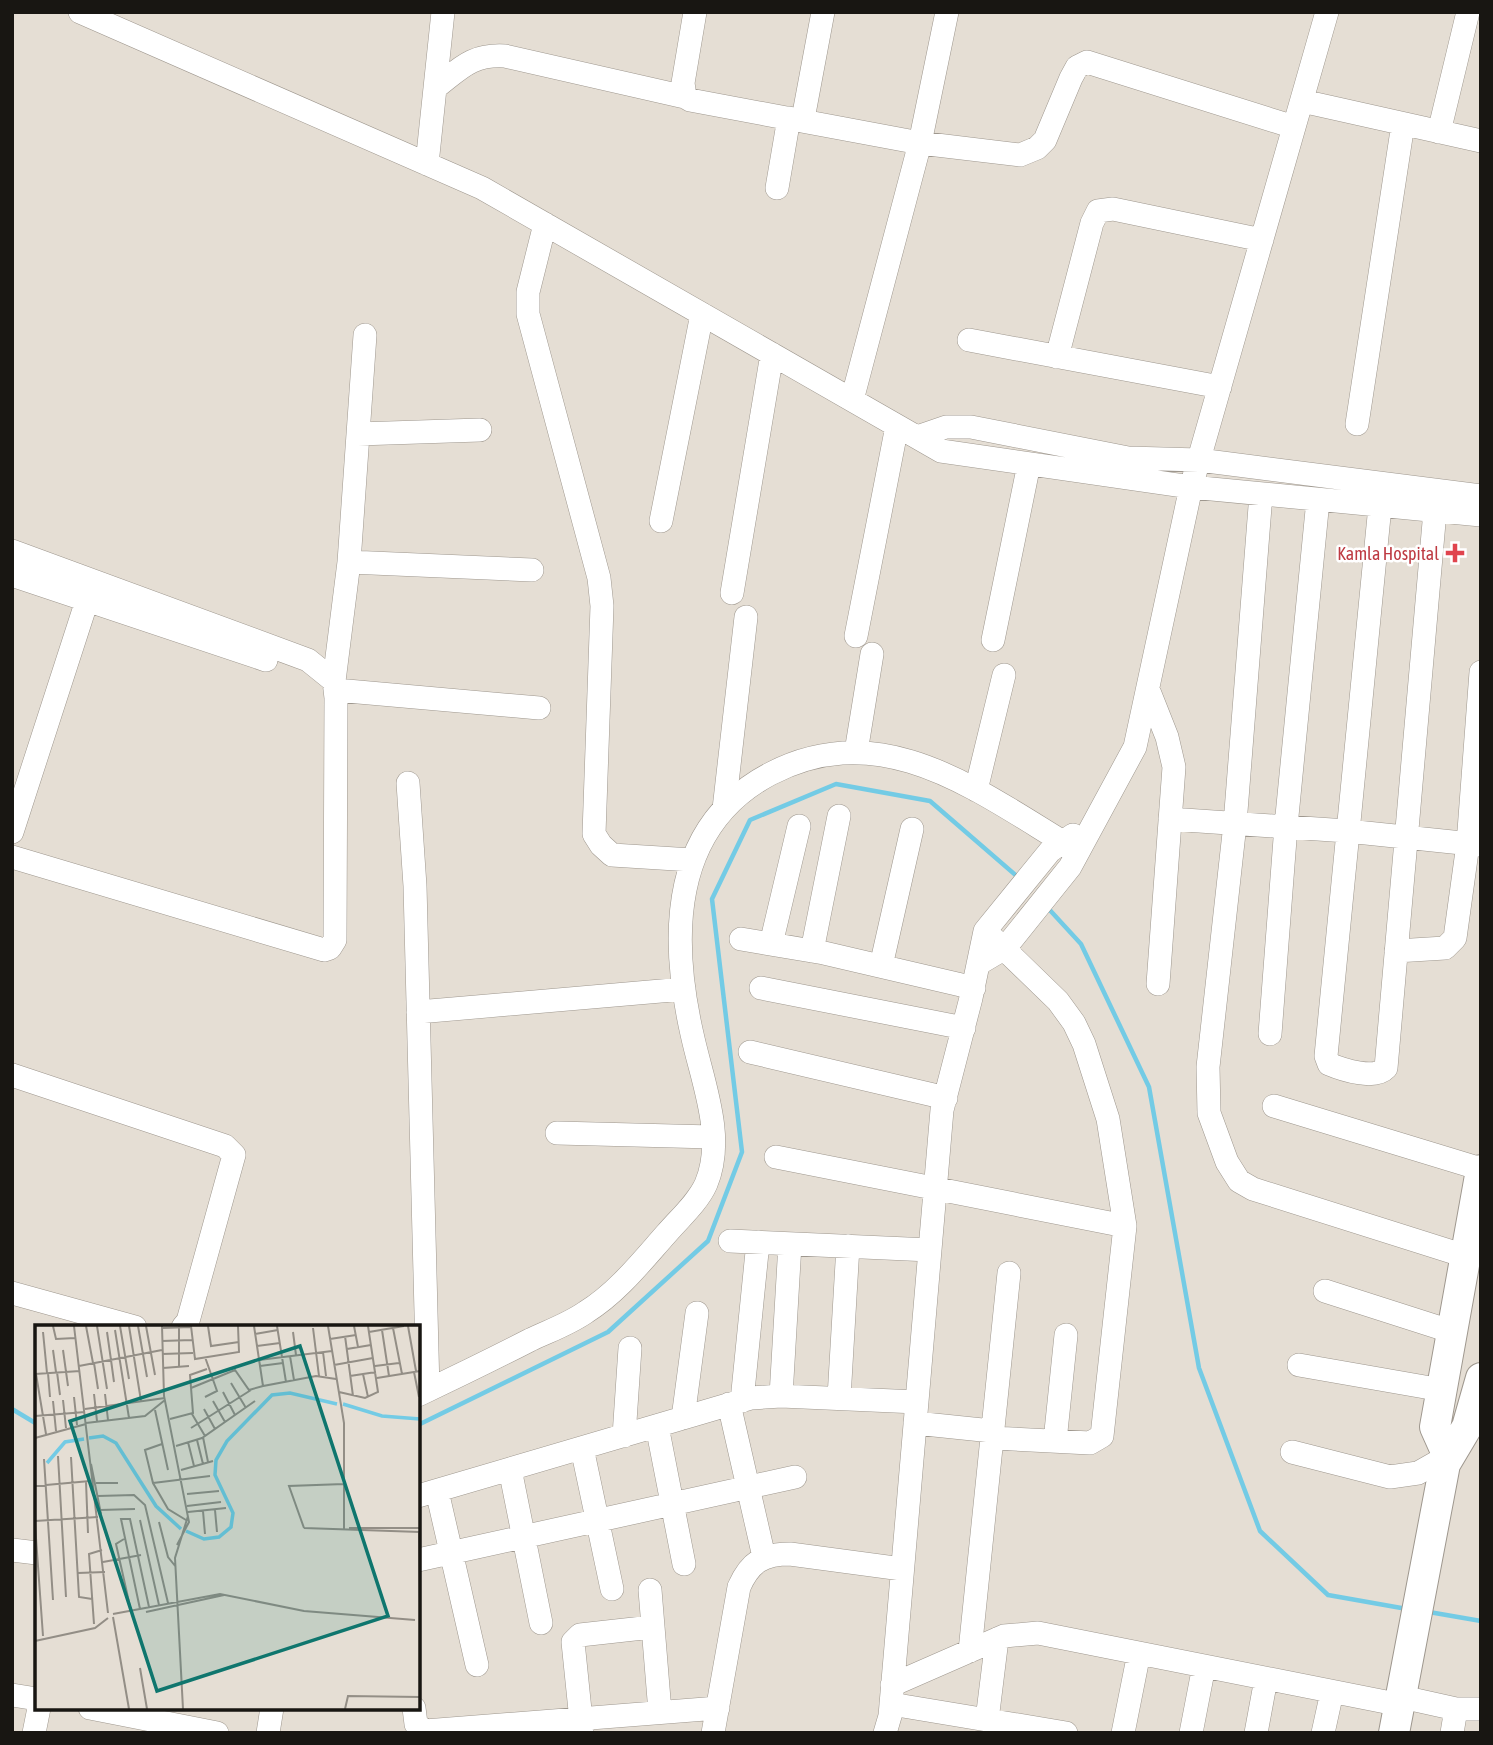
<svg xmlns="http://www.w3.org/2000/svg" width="1493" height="1745" viewBox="0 0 1493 1745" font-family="'Asap Condensed',sans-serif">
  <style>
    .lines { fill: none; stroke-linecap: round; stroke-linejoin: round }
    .stream { stroke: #73cbe5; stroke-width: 4.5 }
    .minor-casing { stroke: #9e978e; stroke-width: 24 }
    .major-casing { stroke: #9e978e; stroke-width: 32 }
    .minor { stroke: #fff; stroke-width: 23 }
    .major { stroke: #fff; stroke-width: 30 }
    .health-dot { fill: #e0444e; stroke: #fff; stroke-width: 2.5 }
    .labels { text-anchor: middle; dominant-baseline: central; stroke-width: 5; stroke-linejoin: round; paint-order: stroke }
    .health-label { font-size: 18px; fill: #be3a42; stroke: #fff; text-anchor: end }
    .inset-river { fill: none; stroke: #73cbe5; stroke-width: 3.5 }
    .inset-road { fill: none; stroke: #938e86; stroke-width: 2 }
    .view { fill: #0f766e; fill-opacity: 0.15; stroke: #0f766e; stroke-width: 3.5 }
    .inset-edge { fill: none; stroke: #181612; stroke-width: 3.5 }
  </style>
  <rect width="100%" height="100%" fill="#e5ded4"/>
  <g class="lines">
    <path class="stream" d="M1047 907 1081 944 1149 1087 1199 1368 1260 1531 1328 1595 1407 1609
      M12 1409 37 1424
      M418 1425 608 1332 708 1241 742 1152 712 899 750 820 836 784 930 801 1019 878
      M1429 1612 1481 1621"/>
    <g class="minor-casing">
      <path id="minor" d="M80 12 482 188 941 451 1191 487 1481 515
        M695 12 683 83 685 97 690 100 920 143 1020 155 1037 148 1045 140 1071 78 1077 67 1087 62 1294 127
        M435 88C460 69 471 54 505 56L685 97
        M1302 101 1481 141
        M803 119 823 12
        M1439 132 1468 12
        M427 164 443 12
        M777 188 789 118
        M545 224 528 292V314L599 578 602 606 594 834 601 845 612 855 692 860
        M969 340 1220 387
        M1057 357 1092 223 1098 211 1113 209 1262 240
        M852 400 920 143 947 12
        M1357 424 1403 124
        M358 434 480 430
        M917 437 946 427H971L1128 458 1199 460 1481 496
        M1261 494 1235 824 1208 1067 1209 1113 1227 1162 1239 1181 1253 1189 1465 1256
        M1380 506 1326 1056 1329 1064C1343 1070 1375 1080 1386 1068L1435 511
        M661 521 702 314
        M12 551 308 660 334 681 336 698 335 940 330 948 324 950 12 857
        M349 562 532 570
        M12 575 266 660
        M732 593 772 354
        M856 636 897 426
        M993 640 1029 464
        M334 681 349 562 365 335
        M1148 689 1167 737 1174 767 1158 984
        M336 690 539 708
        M856 752 872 654
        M408 783 415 886 428 1390
        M976 790 1004 675
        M724 809 746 617
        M1170 819 1347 831 1481 845
        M12 832 92 585
        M741 939 824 953 974 988
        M771 944 799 826
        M812 951 839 816
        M1396 951 1445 948 1455 938 1468 844 1481 672
        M978 964 1005 948 1070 867 1135 747 1191 487 1327 12
        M881 966 912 829
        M761 988 964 1028
        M418 1012 684 989
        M1270 1034 1286 826 1318 500
        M750 1052 946 1098
        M12 1075 225 1146 234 1155 188 1321 183 1327
        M1274 1106 1481 1169
        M557 1133 712 1137
        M776 1157 1125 1226
        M730 1241 930 1250
        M1325 1291 1453 1332
        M12 1293 135 1327
        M1299 1365 1442 1390
        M418 1395C456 1377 493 1359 530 1340 549 1331 569 1324 586 1312 618 1292 642 1261 667 1233 680 1218 698 1202 706 1184 726 1137 702 1081 692 1034 670 937 670 827 770 774 879 717 971 786 1063 842
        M781 1396 790 1244
        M839 1398 848 1246
        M742 1401 758 1242
        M729 1404 764 1557
        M683 1418 697 1313
        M915 1423 992 1431
        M657 1426 684 1564
        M624 1436 630 1348
        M992 1438 1090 1443 1102 1436 1125 1226 1108 1119 1084 1044 1074 1023 1058 1001 995 940
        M1055 1441 1066 1335
        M582 1448 612 1589
        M1292 1452 1390 1477 1418 1473 1448 1456
        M510 1469 541 1623
        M437 1491 477 1665
        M418 1496 751 1398 781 1396 917 1402
        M12 1550 37 1553
        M418 1560 795 1477
        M650 1590 660 1712
        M970 1651 1009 1273
        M892 1685 1004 1636 1038 1633 1401 1705
        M12 1695 37 1699
        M1402 1697 1456 1709H1481
        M891 1704 1066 1733
        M90 1708 217 1733
        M414 1708 416 1724 425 1731 718 1708
        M987 1720 997 1639
        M582 1730 573 1642 580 1635 652 1627
        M34 1733 39 1708
        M268 1733 272 1708
        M713 1733 739 1587C750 1562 763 1554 790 1554L902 1569
        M885 1733 890 1716 942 1110 971 998 985 931 1050 851 1073 835
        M1123 1733 1139 1653
        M1191 1733 1204 1666
        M1256 1733 1266 1679
        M1323 1733 1332 1692
        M1452 1733 1456 1709"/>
    </g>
    <g class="major-casing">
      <path id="major" d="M1448 1456 1435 1427 1481 1170
        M1394 1733 1445 1464 1467 1427 1481 1378"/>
    </g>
    <use href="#minor" class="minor"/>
    <use href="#major" class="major"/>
  </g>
  <path class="health-dot" d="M1451.5 542.5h7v7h7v7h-7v7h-7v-7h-7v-7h7z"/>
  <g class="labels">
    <g class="health-label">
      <text x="1439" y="553">Kamla Hospital</text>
    </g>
  </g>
  <g transform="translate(35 1325)">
    <rect width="385" height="385" fill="#e5ded4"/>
    <path class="inset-river" d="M308 79 347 91 385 94M54 113 68 111 81 118 121 181 146 204M12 138 30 117 49 114M151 206 169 214 184 212 196 202 198 188 180 150 181 135 192 116 237 70 255 68 302 79"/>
    <path class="inset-road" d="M18 1 21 14 40 13M39 1 73 288M51 1 58 38M62 1 72 64M85 1 94 54M94 1 106 76M103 1 112 52M111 1 120 50M127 1 129 71 154 197 142 220M144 1V42M156 1 160 34 204 27 203 1M173 1 176 21 204 17M219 1 228 61 281 51 301 54M242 1 251 57M293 1 309 98V206M319 1 323 22M373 1 381 46M127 3 156 2M278 3 284 51M358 3 367 49M80 5 94 93M347 5 354 51M8 7 12 48M72 7 76 35M258 7 261 30M334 7 369 1M220 9 243 5M310 11 318 71M295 14 321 10M127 16 157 15M222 21 245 18M312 24 336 20M18 25 21 47M28 25 33 61M288 27 291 51M127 29 158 28M255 31 259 55M170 32 182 66 170 72M76 35 79 57M224 35 297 26M59 38 63 64M299 40 338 33M44 41 127 25M225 41 248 38M340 41 364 38M128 43 154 41M22 47 25 70M379 47 384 72M13 48 15 72M0 49 45 46M1 49 11 109M328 49 333 72M315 51 341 47M342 53 385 46M196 58 211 83M156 63 200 45 214 65 228 61M188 67 200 90M304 67 330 73 343 67 333 1M59 69 62 96M70 69 73 95M39 72 42 100M28 75 31 103M18 76 21 106M178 76 190 97M50 84 130 73M169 84 180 104M120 85 133 145M157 89 170 111M0 91 50 87M135 94 158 88 155 50 172 44M51 98 110 91 130 75M156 103 216 65M168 112 173 137M0 113 51 99M162 115 168 139M153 117 159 141M127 119 110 125 118 158 133 184 151 195M141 121 167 113 220 76M23 131 31 272M36 132 44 272 57 274M9 134 18 275M56 139 66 189M146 145 178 136M51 157 53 208M61 158H83M118 158 175 151M0 161 55 156M152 169 184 166M63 171 99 170 110 180 133 278M152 181 186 177M65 185 100 184M180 185 182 207M168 186 170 209M153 187 191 183M105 195 124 280M0 196 63 192M124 197 133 232 141 242M0 199 8 311M269 203 385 207M269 203 254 161 309 159M314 203H385M384 206 385 278M89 214 81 219 96 286M68 237 106 230M43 248 70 247M105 284 86 194H95L114 282M111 287 189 270M78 289 185 269 269 286 380 295M78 292 94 384M59 299 54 229 67 225M0 316 60 303 73 293M105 343 112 384M148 384 140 233 153 191M310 384 313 371 385 372"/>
    <path class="view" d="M265 21 353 291 122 366 35 96Z"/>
    <rect width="385" height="385" class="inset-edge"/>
  </g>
  <rect width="1493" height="1745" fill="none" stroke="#181612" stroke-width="28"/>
</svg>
